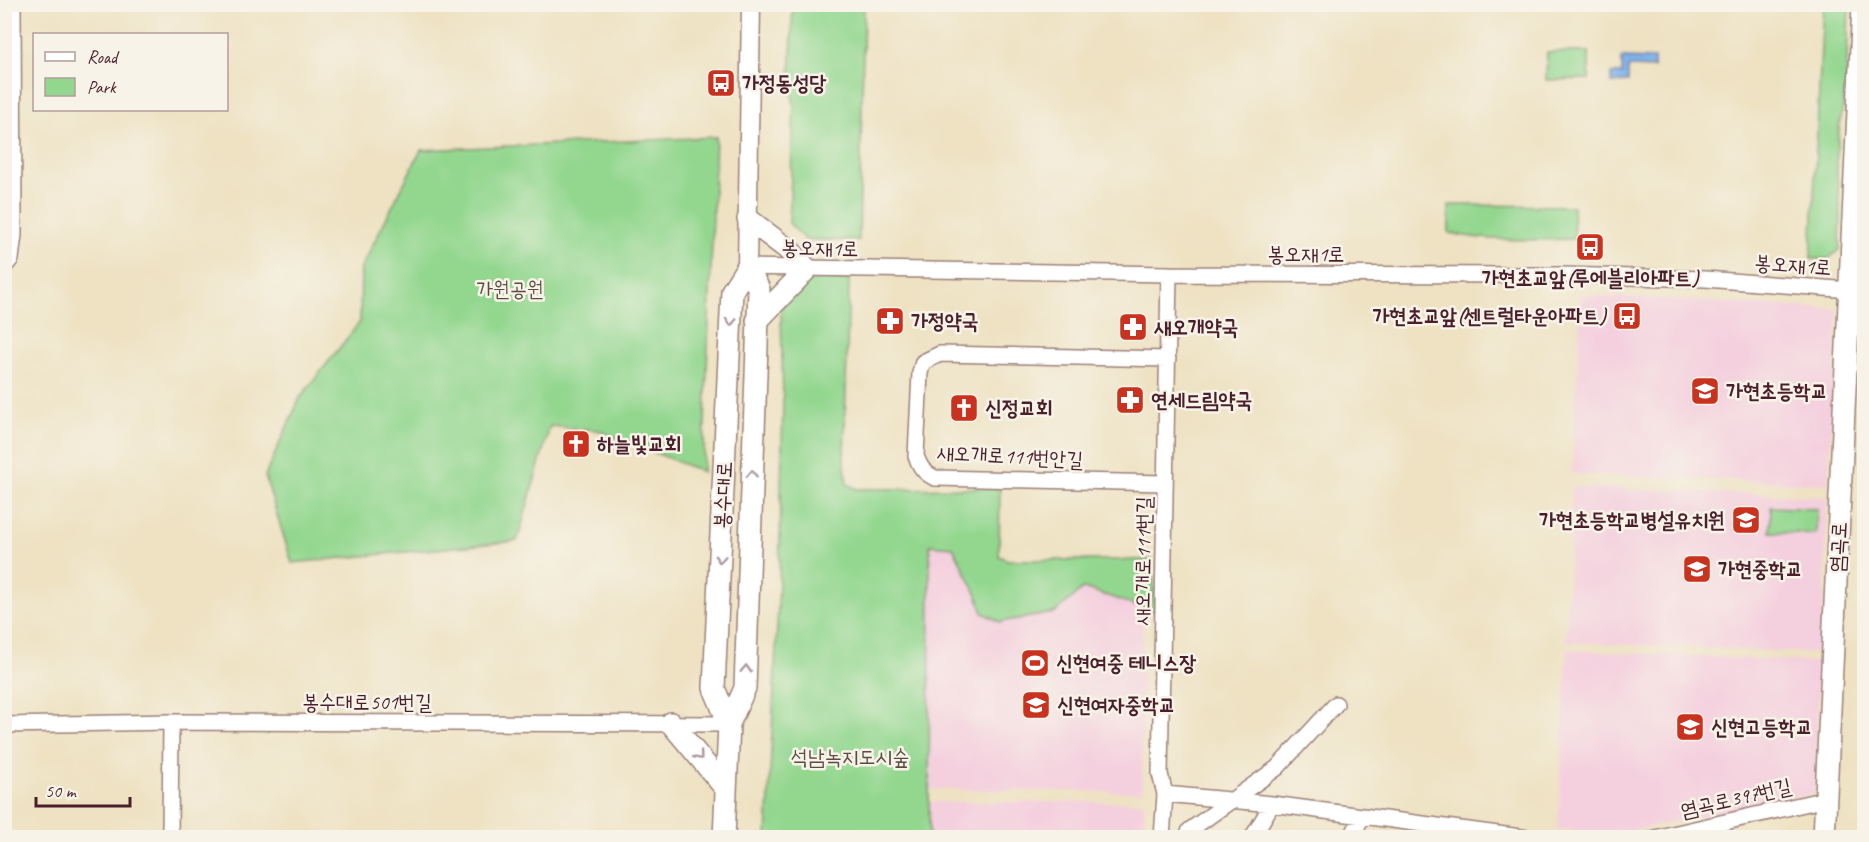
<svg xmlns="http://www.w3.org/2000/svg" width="1869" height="842" viewBox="0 0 1869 842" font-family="Caveat,'Poor Story',sans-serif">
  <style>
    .built { fill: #f4cfde }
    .green { fill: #93d78f; stroke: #6e7b5d; stroke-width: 1.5 }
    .water { fill: #79b0e8; stroke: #62688a; stroke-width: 1.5 }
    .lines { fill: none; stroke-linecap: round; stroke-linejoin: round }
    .minor-casing { stroke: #9c8077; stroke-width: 18 }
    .tertiary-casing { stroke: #9c8077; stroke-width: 21 }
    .secondary-casing { stroke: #9c8077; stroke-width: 24 }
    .minor { stroke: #fff; stroke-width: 15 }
    .tertiary { stroke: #fff; stroke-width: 18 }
    .secondary { stroke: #fff; stroke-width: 21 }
    .oneway { stroke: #ae9aa0 }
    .labels { text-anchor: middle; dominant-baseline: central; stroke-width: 5; stroke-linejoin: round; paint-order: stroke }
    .poi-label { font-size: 21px; font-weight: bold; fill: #4a1f2b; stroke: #f7f3e8; text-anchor: start }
    .street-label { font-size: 21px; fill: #4a1f2b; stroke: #f7f3e8 }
    .park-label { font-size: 21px; fill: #5c4d44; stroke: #f7f3e8 }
  </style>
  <rect width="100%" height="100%" fill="#f7f3e8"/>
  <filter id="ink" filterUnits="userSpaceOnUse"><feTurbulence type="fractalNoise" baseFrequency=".0167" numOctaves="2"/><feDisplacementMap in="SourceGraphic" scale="12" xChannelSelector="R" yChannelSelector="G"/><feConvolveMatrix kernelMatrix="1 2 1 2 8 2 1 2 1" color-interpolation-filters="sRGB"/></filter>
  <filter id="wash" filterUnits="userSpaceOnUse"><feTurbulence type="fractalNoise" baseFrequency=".008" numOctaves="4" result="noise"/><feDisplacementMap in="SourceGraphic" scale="24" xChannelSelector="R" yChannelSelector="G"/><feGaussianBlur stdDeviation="1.35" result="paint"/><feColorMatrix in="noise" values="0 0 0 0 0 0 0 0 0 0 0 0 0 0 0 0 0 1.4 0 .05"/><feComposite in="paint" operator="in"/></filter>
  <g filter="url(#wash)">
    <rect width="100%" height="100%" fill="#eee2c3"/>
    <path class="built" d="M1581 295 1838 309 1828 484 1572 474Z
      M1572 487 1827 497 1822 653 1566 642Z
      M930 545 953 547 977 595 983 613H1054L1084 588 1126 599 1143 608 1142 792 930 789Z
      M1567 650 1819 662 1815 793 1611 835 1558 829Z
      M930 802H1144V837L929 838Z
      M1767 829 1768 837 1662 838V836Z"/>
    <path class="green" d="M793 4 864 5 859 240H805L789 223 794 105 790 83Z
      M1823 5H1849L1846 91 1840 122 1837 152V176L1841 215 1840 249 1828 259H1811Z
      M1547 52H1589V79L1546 80Z
      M716 137 703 472 598 430 550 426 517 541 292 563 265 476 300 398 360 322 361 268 421 150Z
      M1449 205 1573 206 1574 239C1533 240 1489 242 1449 233Z
      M820 279H849L844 457 847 484 857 489 1000 488 999 556 1008 560H1153L1155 612 1084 588 1054 613 1000 622 983 613 977 595 953 547 930 545 929 837 767 838 779 584 783 403 781 309 799 284Z
      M1771 507 1817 509 1816 534 1770 532Z"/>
    <path class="water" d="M1622 58 1654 59V68L1628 67V82L1611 83V74H1622Z"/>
  </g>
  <g filter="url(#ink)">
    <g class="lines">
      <g class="minor-casing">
        <path id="minor" d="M4 267 11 259 14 234 13 4
          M747 267 1169 274 1561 275 1705 279 1864 291
          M1165 483 935 478C924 473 920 467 916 456L920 373 923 362 940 354 1168 359
          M4 725 171 722 729 724
          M1165 794 1272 804 1528 838
          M170 838 171 722
          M1162 838 1165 794 1160 774 1169 274
          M1187 838 1190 830 1277 768 1336 704
          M1252 838 1272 804
          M1351 838 1362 817
          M1655 838 1826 799"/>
      </g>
      <g class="tertiary-casing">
        <path id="tertiary" d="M747 267 751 4"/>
      </g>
      <g class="secondary-casing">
        <path id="secondary" d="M748 219 790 251 807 269 757 321
          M671 723 726 789
          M724 838 729 724 745 688 759 289 747 267 732 291 714 688 729 724
          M1824 838 1863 4"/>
      </g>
      <use href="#minor" class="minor"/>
      <use href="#tertiary" class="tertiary"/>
      <use href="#secondary" class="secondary"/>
    </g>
    <defs><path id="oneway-chevron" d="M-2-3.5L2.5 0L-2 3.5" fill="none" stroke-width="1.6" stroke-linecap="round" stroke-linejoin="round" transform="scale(1.5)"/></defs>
    <g class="oneway">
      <use href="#oneway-chevron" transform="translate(731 322) rotate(93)"/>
      <use href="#oneway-chevron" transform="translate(752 474) rotate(-88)"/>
      <use href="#oneway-chevron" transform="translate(720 559) rotate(93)"/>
      <use href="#oneway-chevron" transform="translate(746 669) rotate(-88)"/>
      <use href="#oneway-chevron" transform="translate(699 756) rotate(50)"/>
    </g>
  </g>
  <defs>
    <g id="bus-square" transform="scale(1.5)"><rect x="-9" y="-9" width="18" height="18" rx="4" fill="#c8321e" stroke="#f7f3e8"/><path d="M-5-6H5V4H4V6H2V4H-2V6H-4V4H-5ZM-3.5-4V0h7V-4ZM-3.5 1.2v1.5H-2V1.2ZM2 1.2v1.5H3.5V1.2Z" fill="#fff"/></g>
    <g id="pharmacy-square" transform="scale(1.5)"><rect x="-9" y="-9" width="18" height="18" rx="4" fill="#c8321e" stroke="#f7f3e8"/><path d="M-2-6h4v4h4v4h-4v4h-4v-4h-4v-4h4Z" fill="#fff"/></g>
    <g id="school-square" transform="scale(1.5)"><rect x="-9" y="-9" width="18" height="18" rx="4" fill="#c8321e" stroke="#f7f3e8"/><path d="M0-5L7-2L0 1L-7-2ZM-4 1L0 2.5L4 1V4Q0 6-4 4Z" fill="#fff"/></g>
    <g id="church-square" transform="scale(1.5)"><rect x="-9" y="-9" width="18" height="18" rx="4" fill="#c8321e" stroke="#f7f3e8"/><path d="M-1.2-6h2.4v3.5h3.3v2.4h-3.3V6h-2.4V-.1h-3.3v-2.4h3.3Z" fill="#fff"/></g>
    <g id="stadium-square" transform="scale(1.5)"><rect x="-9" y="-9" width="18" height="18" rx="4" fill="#c8321e" stroke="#f7f3e8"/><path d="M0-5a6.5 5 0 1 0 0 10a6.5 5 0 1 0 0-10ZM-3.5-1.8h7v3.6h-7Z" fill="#fff"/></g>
  </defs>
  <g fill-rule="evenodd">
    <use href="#bus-square" x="721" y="83"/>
    <use href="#bus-square" x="1590" y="247"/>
    <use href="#bus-square" x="1627" y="316"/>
    <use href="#pharmacy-square" x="890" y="321"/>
    <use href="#pharmacy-square" x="1133" y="327"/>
    <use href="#school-square" x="1705" y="391"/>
    <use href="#pharmacy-square" x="1130" y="400"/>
    <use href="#church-square" x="964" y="408"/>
    <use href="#church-square" x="576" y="444"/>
    <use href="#school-square" x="1746" y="520"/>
    <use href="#school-square" x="1697" y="569"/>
    <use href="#stadium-square" x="1035" y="663"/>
    <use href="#school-square" x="1036" y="705"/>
    <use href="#school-square" x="1690" y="727"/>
  </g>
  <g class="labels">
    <g class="poi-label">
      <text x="742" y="83">가정동성당</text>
      <text x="1590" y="278" text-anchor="middle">가현초교앞(루에블리아파트)</text>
      <text x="1606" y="316" text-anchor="end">가현초교앞(센트럴타운아파트)</text>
      <text x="911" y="321">가정약국</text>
      <text x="1154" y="327">새오개약국</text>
      <text x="1726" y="391">가현초등학교</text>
      <text x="1151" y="400">연세드림약국</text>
      <text x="985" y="408">신정교회</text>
      <text x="597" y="444">하늘빛교회</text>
      <text x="1725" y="520" text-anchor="end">가현초등학교병설유치원</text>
      <text x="1718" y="569">가현중학교</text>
      <text x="1056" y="663">신현여중 테니스장</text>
      <text x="1057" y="705">신현여자중학교</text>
      <text x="1711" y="727">신현고등학교</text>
    </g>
    <g class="street-label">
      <text transform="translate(820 248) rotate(1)">봉오재1로</text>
      <text x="1306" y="254">봉오재1로</text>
      <text transform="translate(1793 265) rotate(4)">봉오재1로</text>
      <text transform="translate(1010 456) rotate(3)">새오개로111번안길</text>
      <text transform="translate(723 495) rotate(-87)">봉수대로</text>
      <text transform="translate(1838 547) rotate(-87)">염곡로</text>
      <text transform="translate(1143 561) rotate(-89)">새오개로111번길</text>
      <text x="367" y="702">봉수대로501번길</text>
      <text transform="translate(1736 798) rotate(-13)">염곡로397번길</text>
    </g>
    <g class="park-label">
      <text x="510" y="289">가원공원</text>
      <text x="850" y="757">석남녹지도시숲</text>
    </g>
  </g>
  <rect width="1869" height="842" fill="none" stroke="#f7f3e8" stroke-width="24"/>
  <rect x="33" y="33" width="195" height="78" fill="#f7f3e8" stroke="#b29e9c" stroke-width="1.5"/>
  <rect x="45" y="52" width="30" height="9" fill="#ffffff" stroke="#b29e9c" stroke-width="1.5"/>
  <text x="87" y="63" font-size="18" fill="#4a1f2b">Road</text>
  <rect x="45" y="78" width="30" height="18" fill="#93d78f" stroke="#b29e9c" stroke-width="1.5"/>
  <text x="87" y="93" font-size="18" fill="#4a1f2b">Park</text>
  <path d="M36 797v9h94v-9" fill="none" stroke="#4a1f2b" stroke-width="3"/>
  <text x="45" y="797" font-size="18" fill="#4a1f2b" stroke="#f7f3e8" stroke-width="4.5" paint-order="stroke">50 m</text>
</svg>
